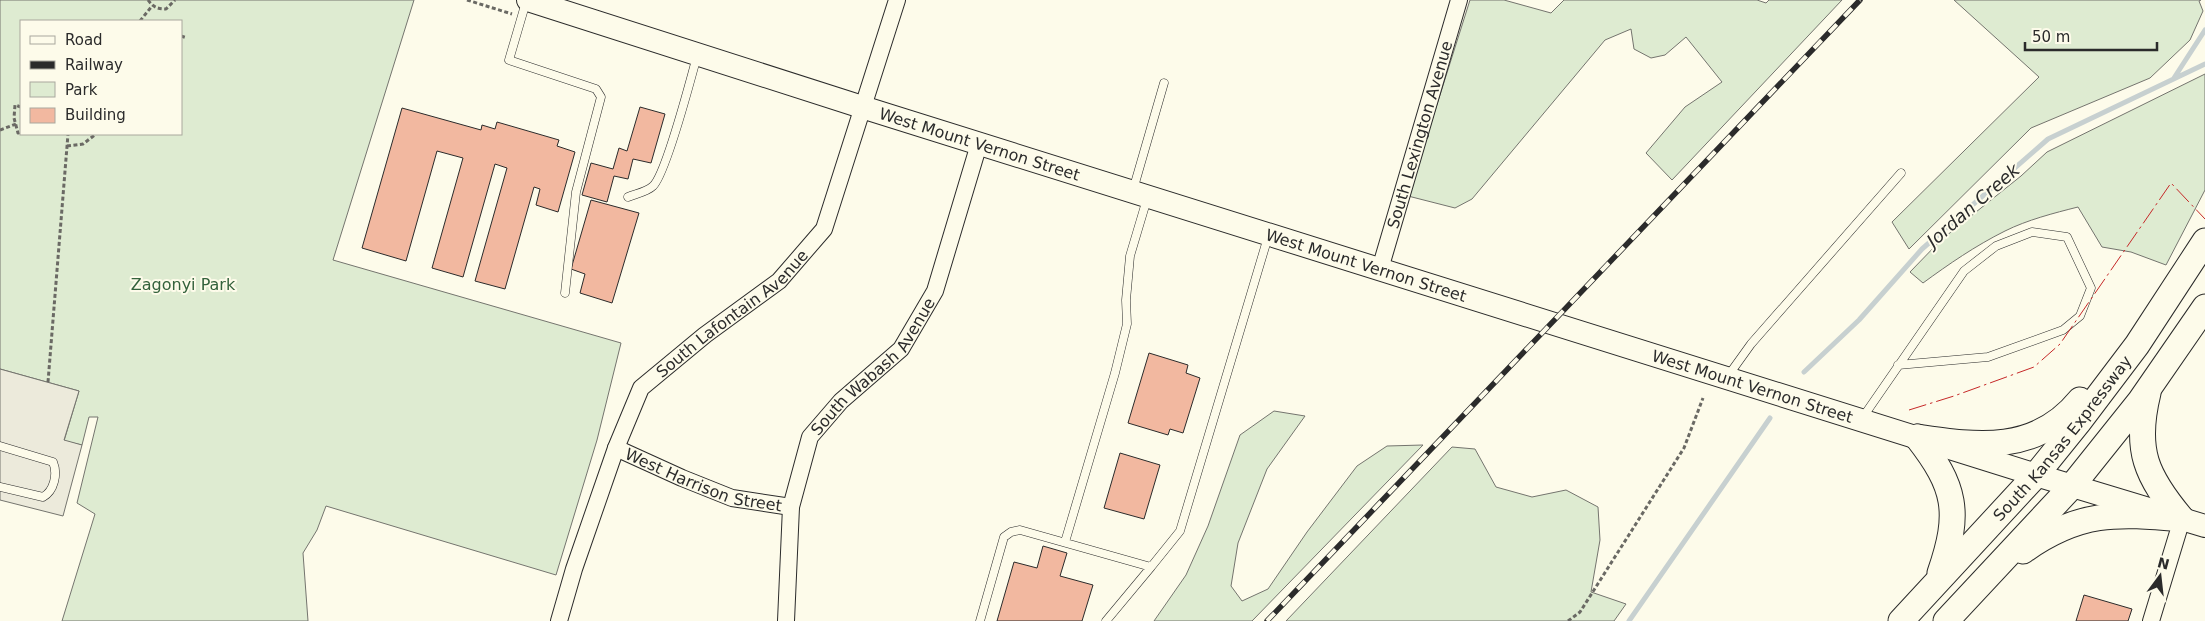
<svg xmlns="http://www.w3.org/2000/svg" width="2205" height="621" viewBox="0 0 2205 621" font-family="'DejaVu Sans',sans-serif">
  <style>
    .green { fill: #deebd1; stroke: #74746e; fill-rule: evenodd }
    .parking { fill: #eceadb; stroke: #74746e }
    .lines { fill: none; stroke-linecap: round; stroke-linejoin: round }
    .stream { stroke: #c7d0d0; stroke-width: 5 }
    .building { fill: #f2b8a0; stroke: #2b2b2b }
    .lane-casing { stroke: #2b2b2b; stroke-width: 9 }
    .street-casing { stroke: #2b2b2b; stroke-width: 18 }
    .secondary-casing { stroke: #2b2b2b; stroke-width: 24 }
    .primary-casing { stroke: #2b2b2b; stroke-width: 27 }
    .path { stroke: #6a6964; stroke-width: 3; stroke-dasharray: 4 2.5; stroke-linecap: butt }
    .lane { stroke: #fdfbea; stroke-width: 8 }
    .street { stroke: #fdfbea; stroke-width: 16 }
    .secondary { stroke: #fdfbea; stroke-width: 22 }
    .primary { stroke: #fdfbea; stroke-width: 25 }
    .rail-casing { stroke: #2b2b2b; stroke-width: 5.5 }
    .rail { stroke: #fdfbea; stroke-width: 4; stroke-dasharray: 11; stroke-linecap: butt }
    .power { stroke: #c62828; stroke-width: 1; stroke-dasharray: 18 4 2.5 4; stroke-linecap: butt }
    .labels { text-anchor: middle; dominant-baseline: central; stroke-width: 4; stroke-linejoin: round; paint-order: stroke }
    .street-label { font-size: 16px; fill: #2b2b2b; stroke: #fdfbea }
    .park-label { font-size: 16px; fill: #34623c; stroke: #fdfbea }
    .water-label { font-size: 18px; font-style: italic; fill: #2b2b2b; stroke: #fdfbea }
  </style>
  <rect width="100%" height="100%" fill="#fdfbea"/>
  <path class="green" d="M0 0H414L333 260 621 343 597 440 556 575 326 506 317 530 303 553 308 621H62L95 514 77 503 98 417H89L82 445 64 441 79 391 0 369ZM21 21H181V134H21Z
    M1470 0H1504L1551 13 1564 0H1757L1766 3 1769 0H1842L1672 180 1646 153 1685 107 1722 82 1686 37 1665 55 1651 58 1634 49 1631 29 1605 40 1472 199 1455 208 1408 196Z
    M1954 0H2201L2199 1 2203 11 2190 40 2150 78 2031 128 1909 249 1892 222 2039 77Z
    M2205 74V190L2166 265 2131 252 2102 247 2078 207C2054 213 2027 220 2005 231 1975 246 1949 264 1923 283L1910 272 1941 240 2021 176 2047 152Z
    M1274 411 1305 416 1267 469 1238 543 1231 586 1242 601 1268 589 1307 532 1357 466 1387 446 1423 445 1252 621H1154L1186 575 1208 526 1240 435Z
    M1452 447 1475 449 1496 487 1532 497 1566 490 1598 507 1600 540 1591 592 1626 604 1614 621H1286Z"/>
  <path class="parking" d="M0 369 79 391 64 440 82 445 63 516 0 500Z"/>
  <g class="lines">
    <path class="stream" d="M2174 78 2205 30
      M1804 372 1859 320 1922 249 2048 139 2205 64
      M1629 621 1770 418"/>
  </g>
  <path class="building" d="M640 107 665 114 651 163 633 159 628 179 614 176 607 202 582 195 591 163 613 169 619 148 627 151Z
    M402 108 481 130 482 125 495 129 497 122 559 140 557 146 575 152 558 212 536 205 540 189 534 187 505 289 475 281 507 168 495 164 463 277 432 268 463 158 437 151 406 261 362 248Z
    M591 200 639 213 612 303 580 293 585 274 571 269Z
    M1149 353 1188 365 1186 373 1200 378 1183 433 1170 429 1168 435 1128 423Z
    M1120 453 1160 465 1144 519 1104 508Z
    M1043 546 1067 553 1060 576 1093 585 1082 621H997L1014 562 1037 568Z
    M2084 595 2132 609 2128 621H2076Z"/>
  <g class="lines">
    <g class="lane-casing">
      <path id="lane" d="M526 2 509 60 596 89 601 97 576 192 565 293
        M1133 190 1164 83
        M628 197C635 194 647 192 653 186 666 174 691 78 697 56
        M1728 376 1751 344 1901 173
        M1863 417 1964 271 1996 246 2032 232 2067 237 2091 288 2080 316 2063 330 1988 357 1898 365
        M0 446 53 462C58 474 54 491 43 497L0 487
        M1065 542 1115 373 1127 324 1126 300 1130 256 1147 199
        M1151 567 1180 531 1268 237
        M980 621 1004 537 1011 532 1020 530 1151 567 1106 621"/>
    </g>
    <g class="street-casing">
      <g id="street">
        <path id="s1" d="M1380 269 1459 0"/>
        <path id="s2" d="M616 448 682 478 732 498 791 507"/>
        <path id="s3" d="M559 621 574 569 616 448 641 388 705 335 779 281 824 229 897 0"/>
        <path id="s4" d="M786 621 791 507 810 437 841 401 901 349 935 291 979 144"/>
        <path d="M2151 621 2182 519"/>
      </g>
    </g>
    <g class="secondary-casing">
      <g id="secondary">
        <path id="s5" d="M528 0 862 107 2036 475 2205 526"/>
      </g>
    </g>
    <g class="primary-casing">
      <g id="primary">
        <path d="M2148 393C2134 450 2146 476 2182 519"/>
        <path d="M1917 437C1978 446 2036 454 2080 400"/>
        <path d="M1917 437C1956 487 1961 512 1940 573"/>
        <path d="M2023 551C2079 511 2116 513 2182 519"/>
        <path id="s6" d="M1901 621 2036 475 2078 423 2137 345 2205 241"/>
        <path d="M1946 621 2072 486 2140 401 2205 307"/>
      </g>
    </g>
    <path class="path" d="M148 0C153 7 157 9 166 9L175 0
      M467 0 512 14
      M140 21 152 6
      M181 36 187 38
      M21 107 15 105 14 118 18 133 21 132
      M0 130 16 124
      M67 146 83 144 96 134
      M48 382 68 134
      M1568 621 1580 612 1684 448 1703 398"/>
    <use href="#lane" class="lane"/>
    <use href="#street" class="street"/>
    <use href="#secondary" class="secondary"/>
    <use href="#primary" class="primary"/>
    <g class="rail-casing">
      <path id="rail" d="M1267 621 1860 0"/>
    </g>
    <use href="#rail" class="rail"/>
    <path class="power" d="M1909 410 1954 396 2034 367 2060 344 2171 183 2205 219"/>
  </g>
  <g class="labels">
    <g class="street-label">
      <text stroke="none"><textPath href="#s1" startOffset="140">South Lexington Avenue</textPath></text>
      <text stroke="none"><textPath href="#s5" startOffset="474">West Mount Vernon Street</textPath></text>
      <text stroke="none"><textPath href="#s5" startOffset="879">West Mount Vernon Street</textPath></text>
      <text stroke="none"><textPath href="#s3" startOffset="365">South Lafontain Avenue</textPath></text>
      <text stroke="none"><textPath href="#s4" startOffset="282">South Wabash Avenue</textPath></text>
      <text stroke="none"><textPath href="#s5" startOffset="1284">West Mount Vernon Street</textPath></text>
      <text stroke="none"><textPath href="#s6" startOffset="244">South Kansas Expressway</textPath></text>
      <text stroke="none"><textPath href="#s2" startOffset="94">West Harrison Street</textPath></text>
    </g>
    <g class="park-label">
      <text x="183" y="284">Zagonyi Park</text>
    </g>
    <g class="water-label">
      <text transform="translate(1973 205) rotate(-41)">Jordan Creek</text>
    </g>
  </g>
  <rect x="20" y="20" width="162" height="115" fill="#fdfbea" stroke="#a9a89e"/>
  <rect x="30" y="36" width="25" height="8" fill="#fdfbea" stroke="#a9a89e"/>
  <text x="65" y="45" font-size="15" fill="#2b2b2b">Road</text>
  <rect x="30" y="61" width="25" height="8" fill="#2b2b2b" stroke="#a9a89e"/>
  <text x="65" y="70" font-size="15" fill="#2b2b2b">Railway</text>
  <rect x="30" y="82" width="25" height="15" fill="#deebd1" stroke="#a9a89e"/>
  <text x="65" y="95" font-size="15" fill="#2b2b2b">Park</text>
  <rect x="30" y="108" width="25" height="15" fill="#f2b8a0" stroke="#a9a89e"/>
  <text x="65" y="120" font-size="15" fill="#2b2b2b">Building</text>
  <g transform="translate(2160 576) rotate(15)" stroke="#fdfbea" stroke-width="4" paint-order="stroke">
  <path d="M0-4L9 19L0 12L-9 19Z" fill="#2b2b2b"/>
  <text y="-8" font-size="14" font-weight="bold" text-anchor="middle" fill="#2b2b2b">N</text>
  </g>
  <path d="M2025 42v8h132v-8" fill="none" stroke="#2b2b2b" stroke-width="2.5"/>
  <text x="2032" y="42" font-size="15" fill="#2b2b2b" stroke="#fdfbea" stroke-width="4" paint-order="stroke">50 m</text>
</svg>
